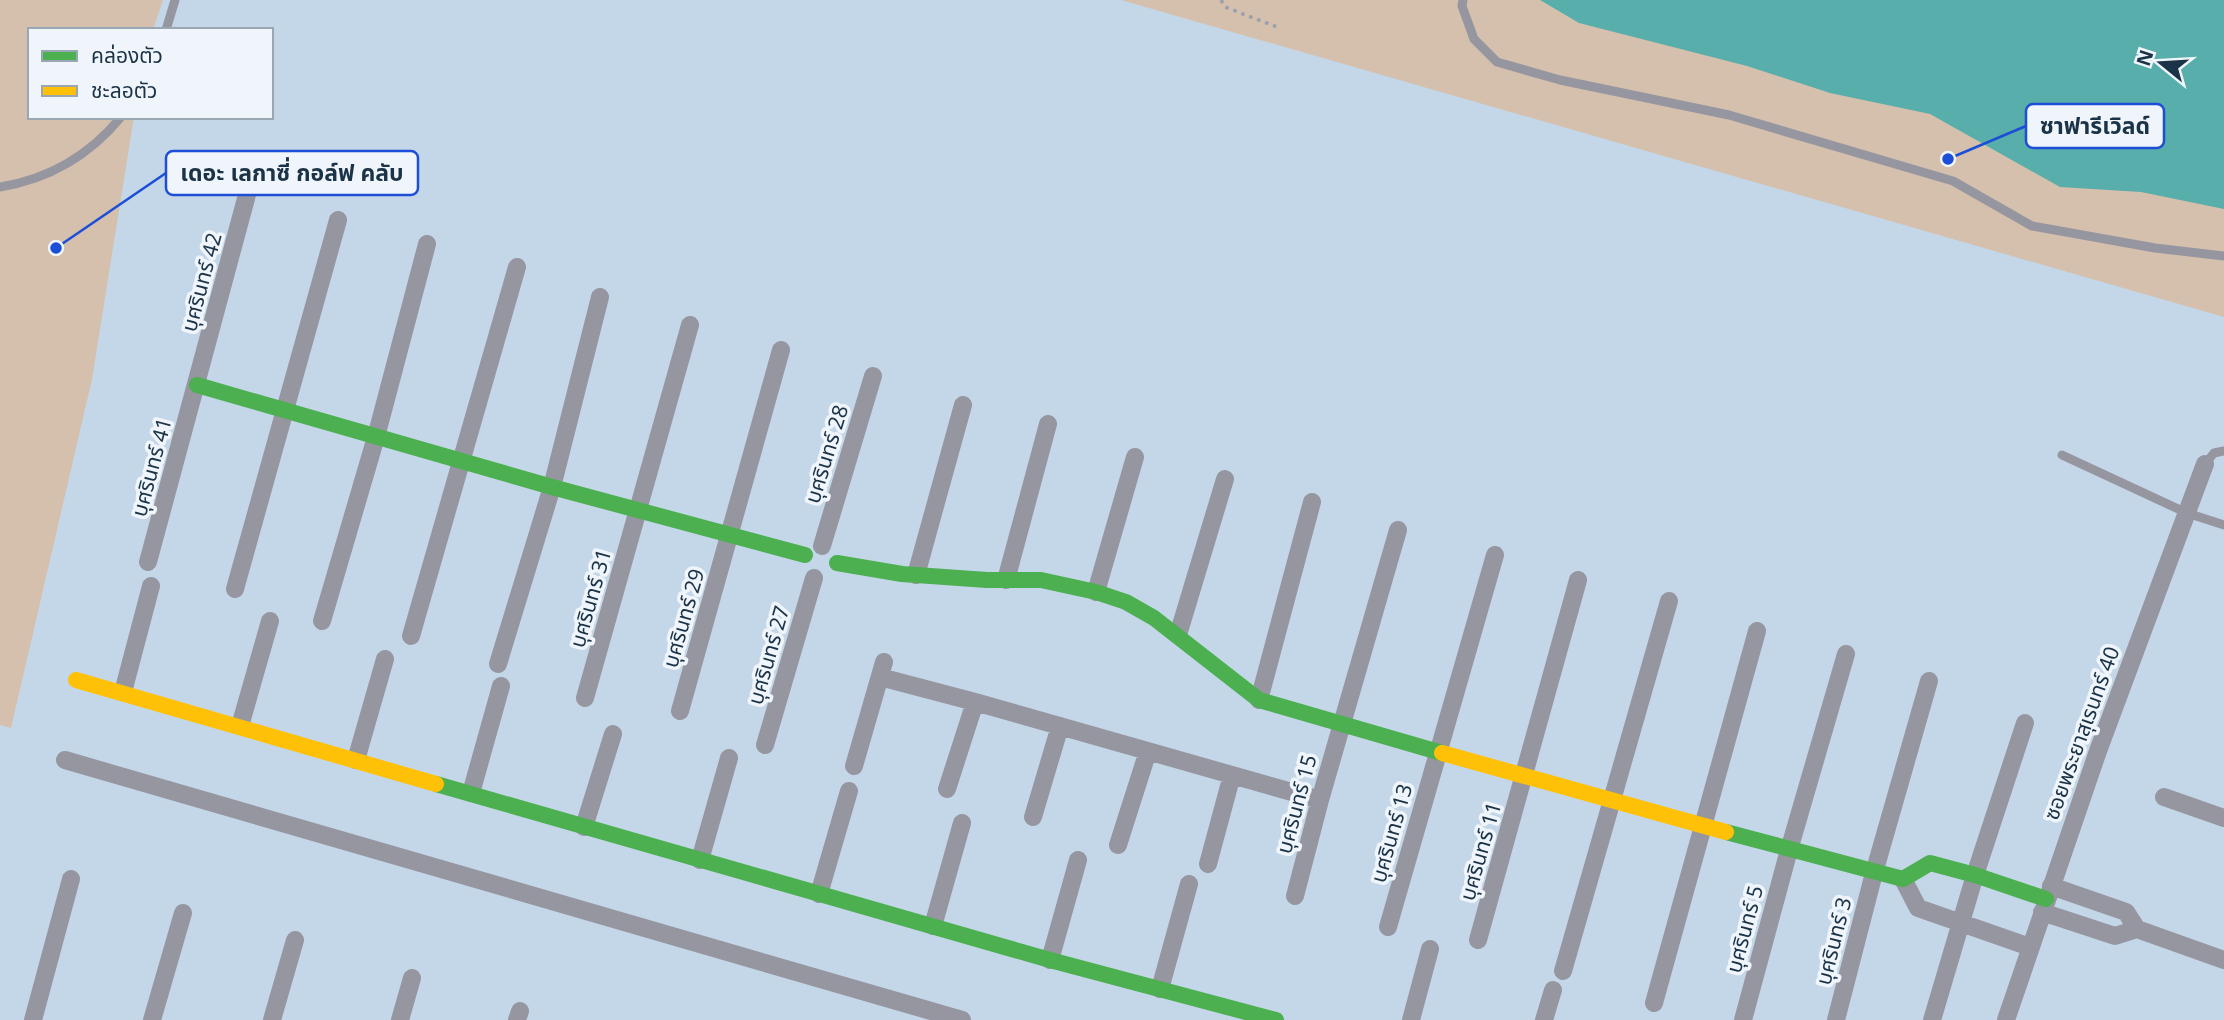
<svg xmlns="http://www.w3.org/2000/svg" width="2224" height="1020" viewBox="0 0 2224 1020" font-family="'Noto Sans','Noto Sans Thai',sans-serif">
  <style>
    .green { fill: #d4c0ad }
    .water { fill: #57aeab }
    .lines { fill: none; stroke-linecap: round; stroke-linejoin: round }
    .path { stroke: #9aa0ac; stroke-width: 3.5; stroke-dasharray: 3.5 5; stroke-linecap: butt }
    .lane { stroke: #9696a0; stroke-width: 9 }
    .street { stroke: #9696a0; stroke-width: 18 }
    .fast { stroke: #4caf50; stroke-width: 16 }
    .slow { stroke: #ffc107; stroke-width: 16 }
    .labels { text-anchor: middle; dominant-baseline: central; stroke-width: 7; stroke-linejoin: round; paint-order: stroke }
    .street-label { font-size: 21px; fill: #1b3347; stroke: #eff5fa }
    .leader { fill: none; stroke: #1d4ed8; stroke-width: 2.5 }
    .callout-dot { fill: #1d4ed8; stroke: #eff5fa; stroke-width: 2.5 }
    .callout { fill: #eff5fa; stroke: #1d4ed8; stroke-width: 2.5 }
    .callout-label { font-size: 23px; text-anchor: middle; font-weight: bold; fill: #1b3347 }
  </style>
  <rect width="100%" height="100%" fill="#c4d7e8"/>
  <path class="green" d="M0 0H163L153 30H30V117H134L92 379 11 728 0 725Z
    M1121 0H2224V317Z"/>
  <path class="water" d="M1540 0H2224V209L2141 192 2060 187 1930 114 1830 93 1747 66 1579 23Z"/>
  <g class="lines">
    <path class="path" d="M1221 0 1225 7 1277 27"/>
    <path class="lane" d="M1463 0 1462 6 1474 39 1497 62 1560 80 1729 115 1953 181 2032 226 2155 248 2224 256
      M166 30 175 0
      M0 187C49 179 89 156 121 117
      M2062 455 2187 513 2224 525
      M2205 464 2214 453 2224 451"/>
    <path class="street" d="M822 546 873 376
      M148 562 248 191
      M916 575 963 405
      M1006 580 1048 424
      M235 589 338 220
      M1096 592 1135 457
      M322 621 376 437 427 244
      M1178 635 1225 479
      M411 636 517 267
      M498 664 552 487 600 297
      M880 677 975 702 1320 800
      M123 692 151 586
      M585 698 690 325
      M1259 700 1312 502
      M680 711 781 350
      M240 726 270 621
      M765 745 814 578
      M65 760 962 1020
      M356 760 385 659
      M854 766 884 662
      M947 789 975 702
      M471 793 501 686
      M2164 797 2224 818
      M1033 817 1060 726
      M584 827 613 734
      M1118 845 1148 751
      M700 860 729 758
      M1208 864 1232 775
      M1903 879 1918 908 2030 947
      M2051 886 2126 912 2137 929 2224 960
      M819 894 849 791
      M1295 896 1320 800 1398 530
      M2042 912 2115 936 2137 929
      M933 926 962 823
      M1388 927 1495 555
      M1478 940 1578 580
      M1050 960 1078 860
      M1563 971 1669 601
      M1160 989 1189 884
      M1654 1003 1757 631
      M33 1020 71 879
      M152 1020 183 913
      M272 1020 295 940
      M400 1020 412 978
      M517 1020 520 1011
      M1411 1020 1430 949
      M1544 1020 1553 990
      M1743 1020 1789 850 1846 654
      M1836 1020 1874 873 1929 681
      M1932 1020 1975 875 2025 723
      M2006 1020 2098 751 2205 464"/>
    <path class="fast" d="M197 385 552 487 805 555
      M837 563 902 574 987 580H1041L1096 592 1126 602 1154 618 1259 700 1442 753
      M436 784 1050 960 1276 1020
      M1726 832 1903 879 1930 863 1975 875 2046 899"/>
    <path class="slow" d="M76 680 436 784
      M1442 753 1726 832"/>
  </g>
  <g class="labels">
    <g class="street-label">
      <text transform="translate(201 282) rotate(-75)">บุศรินทร์ 42</text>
      <text transform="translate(826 454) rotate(-73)">บุศรินทร์ 28</text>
      <text transform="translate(151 467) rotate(-75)">บุศรินทร์ 41</text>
      <text transform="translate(590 598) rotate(-74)">บุศรินทร์ 31</text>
      <text transform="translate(683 618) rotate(-74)">บุศรินทร์ 29</text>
      <text transform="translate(768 655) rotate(-74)">บุศรินทร์ 27</text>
      <text transform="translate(2081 733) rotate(-70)">ซอยพระยาสุเรนทร์ 40</text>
      <text transform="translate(1296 804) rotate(-75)">บุศรินทร์ 15</text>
      <text transform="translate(1391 833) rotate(-74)">บุศรินทร์ 13</text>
      <text transform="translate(1480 851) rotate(-74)">บุศรินทร์ 11</text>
      <text transform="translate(1744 929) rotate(-75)">บุศรินทร์ 5</text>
      <text transform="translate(1833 941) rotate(-76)">บุศรินทร์ 3</text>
    </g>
  </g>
  <path class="leader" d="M1948 159L2026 126M56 248L166 173"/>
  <g class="callout-dot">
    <circle cx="1948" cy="159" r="7"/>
    <circle cx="56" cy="248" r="7"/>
  </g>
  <g class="callout">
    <rect x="2026" y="104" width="138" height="44" rx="7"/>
    <rect x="166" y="151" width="252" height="44" rx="7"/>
  </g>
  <g class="callout-label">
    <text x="2095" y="134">ซาฟารีเวิลด์</text>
    <text x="292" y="181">เดอะ เลกาซี่ กอล์ฟ คลับ</text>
  </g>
  <rect x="28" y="28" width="245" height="91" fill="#eff5fa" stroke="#9aa7b2" stroke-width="2"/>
  <rect x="42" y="51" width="35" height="10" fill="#4caf50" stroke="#9aa7b2" stroke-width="2"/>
  <text x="91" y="63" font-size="21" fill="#1b3347">คล่องตัว</text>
  <rect x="42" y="86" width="35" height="10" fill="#ffc107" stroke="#9aa7b2" stroke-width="2"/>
  <text x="91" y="98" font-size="21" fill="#1b3347">ชะลอตัว</text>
  <g transform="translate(2161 63) rotate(288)" stroke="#eff5fa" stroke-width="5" paint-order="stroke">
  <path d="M0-5L12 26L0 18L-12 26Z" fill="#1b3347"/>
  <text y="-10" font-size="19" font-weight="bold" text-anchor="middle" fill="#1b3347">N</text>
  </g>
</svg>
